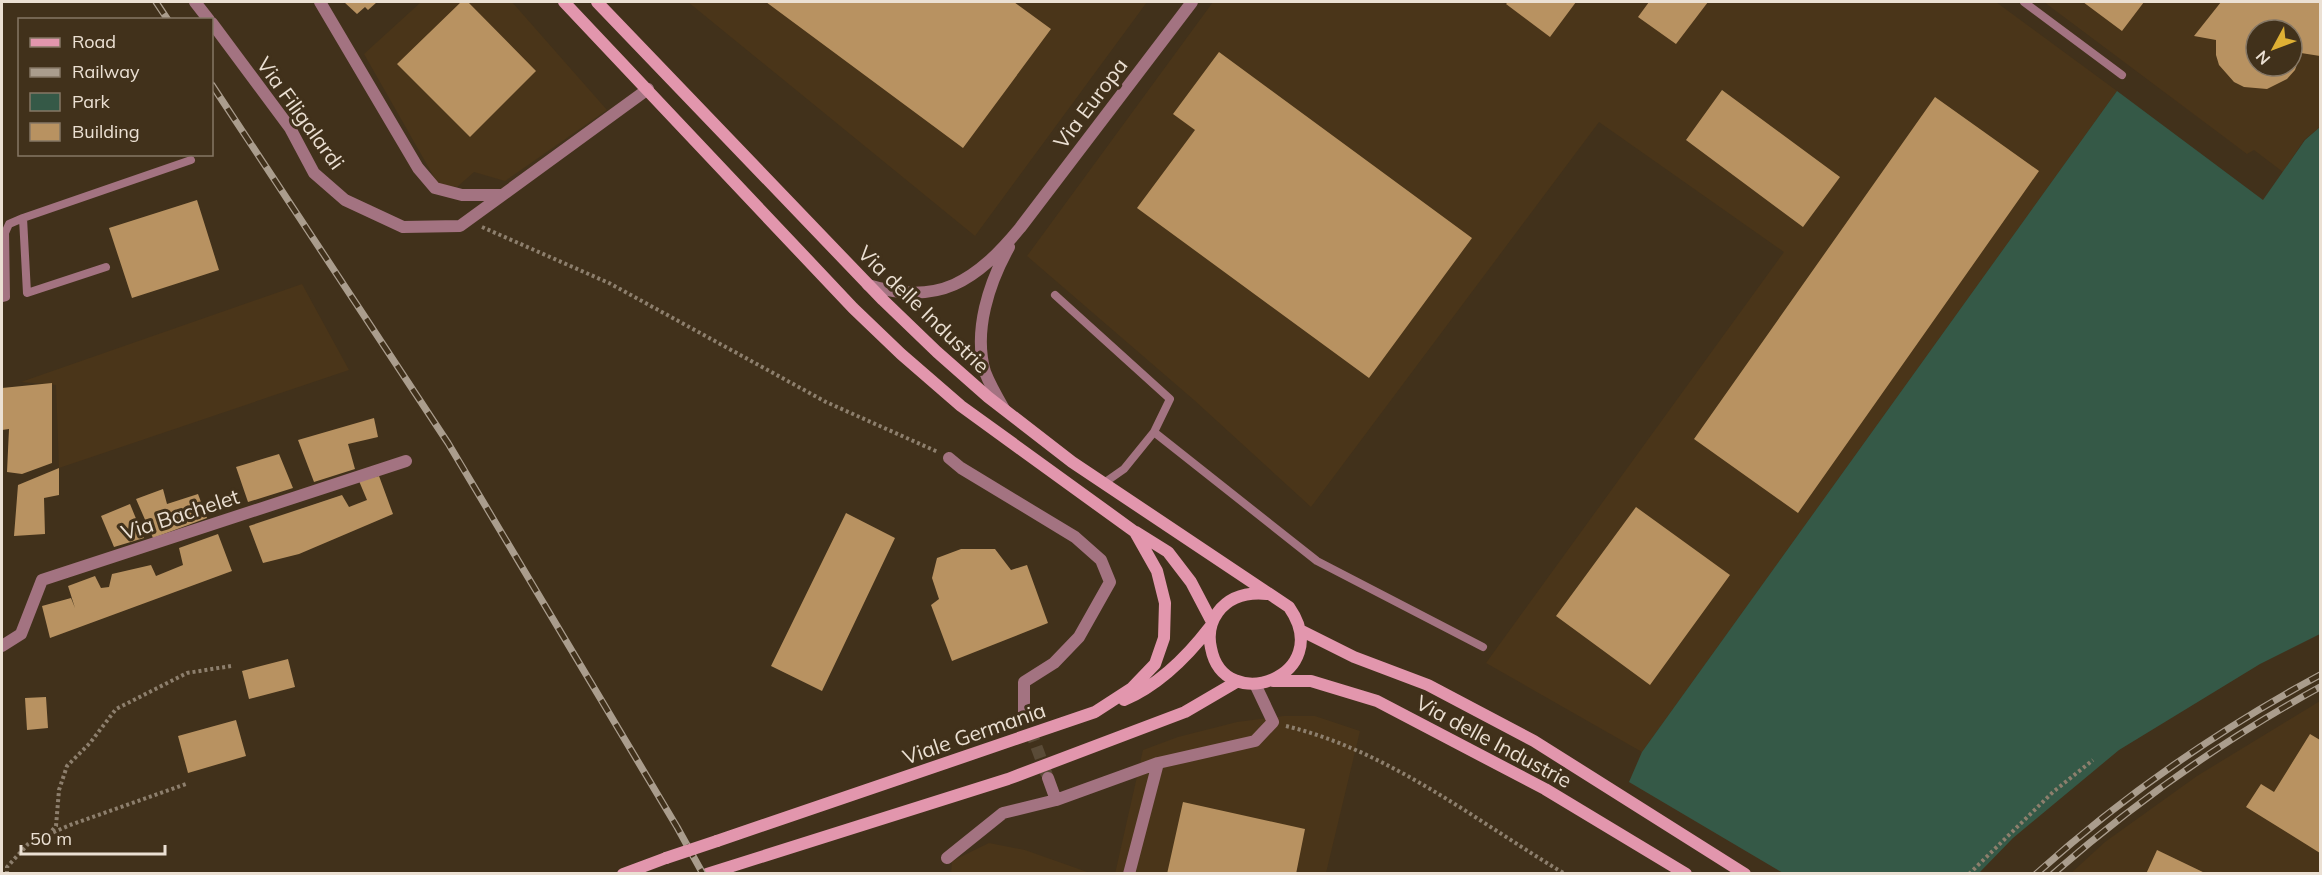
<svg xmlns="http://www.w3.org/2000/svg" width="2322" height="875" viewBox="0 0 2322 875" font-family="Mulish,sans-serif">
  <style>
    .built { fill: #4a3519; fill-rule: evenodd }
    .green { fill: #355947 }
    .building { fill: #b89261; fill-rule: evenodd }
    .lines { fill: none; stroke-linecap: round; stroke-linejoin: round }
    .street-tunnel { stroke: #5a4b37; stroke-width: 12; stroke-dasharray: 12 6; stroke-linecap: butt }
    .path { stroke: #8d7f6d; stroke-width: 4; stroke-dasharray: 3 3; stroke-linecap: butt }
    .lane { stroke: #a37381; stroke-width: 8 }
    .street { stroke: #a37381; stroke-width: 12 }
    .secondary { stroke: #e296ad; stroke-width: 12 }
    .rail-casing { stroke: #aa9d8d; stroke-width: 7 }
    .rail { stroke: #41311b; stroke-width: 4.5; stroke-dasharray: 14; stroke-linecap: butt }
    .secondary-bridge { stroke: #e296ad; stroke-width: 12 }
    .labels { text-anchor: middle; dominant-baseline: central; stroke-width: 6; stroke-linejoin: round; paint-order: stroke }
    .street-label { font-size: 21px; fill: #ebe0d3; stroke: #41311b }
  </style>
  <rect width="100%" height="100%" fill="#41311b"/>
  <path class="built" d="M421 2H512L607 110 505 181 474 172 457 187 438 184 364 54Z
    M688 2H1147L975 236Z
    M1213 2H1996L2117 91 1642 752 1486 663 1784 252 1599 122 1311 507 1194 400 1027 256Z
    M2044 2H2320V127L2304 140 2283 172 2254 150 2247 154ZM2256 30H2292V66H2256Z
    M302 284 349 370 59 468 56 385 21 382Z
    M2320 701V873L2070 874 2105 842 2197 776Z
    M1284 716H1315L1360 731 1326 873 1115 874 1143 750 1178 737 1237 722Z
    M989 843 1025 850 1090 873 951 874 952 861Z"/>
  <path class="green" d="M2117 91 2263 200 2305 140 2320 127V634L2260 664 2119 750 2013 838 1979 873H1783L1629 782 1642 752Z"/>
  <path class="building" d="M344 2H377L368 10 365 7 357 14Z
    M461 2H468L536 71 470 137 397 64Z
    M766 2H1014L1051 29 963 148Z
    M1508 2H1576L1550 37 1506 4Z
    M1649 2H1708L1676 44 1638 17Z
    M2083 2H2144L2122 31Z
    M2221 2H2320V56L2301 53 2295 70 2287 79 2267 89 2244 87 2234 82 2219 65 2216 55V40L2194 36ZM2256 30H2292V66H2256Z
    M1219 52 1472 238 1369 378 1137 208 1195 130 1173 114Z
    M1722 90 1840 177 1803 227 1686 140Z
    M1935 97 2039 171 1798 513 1694 439Z
    M197 200 219 270 132 298 109 228Z
    M52 383V463L22 474 7 472 9 429 2 430V388Z
    M374 418 378 437 348 444 355 469 314 482 298 440Z
    M279 454 293 488 248 502 236 467Z
    M59 468V495L44 498 45 534 14 536 18 485Z
    M379 476 393 514 299 554 263 563 249 526 342 495 349 507 367 500 359 481Z
    M163 489 167 504 198 494 207 518 153 538 136 499Z
    M130 504 144 538 114 547 101 516Z
    M1636 507 1730 575 1650 685 1556 616Z
    M846 513 895 538 822 691 771 666Z
    M218 534 232 571 50 638 42 606 71 598 75 608 68 586 95 576 101 588 109 587 112 574 151 565 156 576 183 565 179 548Z
    M961 549H995L1011 570 1027 565 1048 623 952 661 931 605 939 599 932 578 937 558Z
    M288 659 295 687 249 699 242 671Z
    M46 697 48 728 27 730 25 698Z
    M236 720 246 756 188 773 178 736Z
    M2310 734 2320 740V853L2246 807 2261 784 2274 792Z
    M1183 802 1305 829 1296 874H1167Z
    M2157 850 2207 874H2146Z"/>
  <g class="lines">
    <path class="street-tunnel" d="M1024 713 1048 778"/>
    <path class="path" d="M482 227 609 283 826 402 938 452
      M1286 726C1389 751 1475 820 1565 874
      M48 835 56 826 59 790 67 766 90 743 116 709 187 673 231 666
      M7 874V867L29 843 70 825 186 784
      M1969 874 2053 792 2093 760"/>
    <path class="lane" d="M2024 2 2122 75
      M106 267 27 293 23 218 191 160
      M1055 295 1170 399 1154 432 1317 561 1483 647
      M2 298 6 297 5 233 9 224 23 218
      M1104 483 1124 469 1154 432"/>
    <path class="street" d="M195 2 209 20
      M320 2 418 168 435 188 462 195H501
      M212 23 290 128 314 173 345 200 403 227 460 226 648 89
      M868 285C939 307 976 281 1020 228L1192 2
      M1004 409C997 397 990 385 985 372 973 331 989 283 1009 247
      M949 458 961 468 1075 537 1101 560 1110 582 1079 637 1054 663 1024 682V713
      M2 646 21 634 42 580 406 461
      M1048 778 1056 800 1158 763
      M947 858 1003 813 1056 800
      M1129 874 1158 763 1255 741 1273 722 1255 684"/>
    <path class="secondary" d="M564 2 853 308 901 354 961 406 1135 532 1157 571 1165 603 1164 638 1155 664 1132 688 1095 712 717 841
      M597 2 883 300 937 352 988 397 1072 462 1289 607C1337 676 1224 717 1211 648 1208 635 1210 623 1218 612 1230 596 1247 592 1267 594
      M1136 532 1168 552 1191 582 1212 622
      M1300 630 1354 657 1428 685 1534 741 1745 874
      M1273 681H1311L1377 701 1545 789 1686 874
      M1124 700C1159 685 1187 657 1210 627
      M623 874 666 858
      M707 874 1008 779 1185 712 1238 681"/>
    <g class="rail-casing">
      <path id="rail" d="M156 2 168 20
        M212 85 448 443 677 827 703 874
        M2036 874C2123 796 2218 730 2320 675
        M2053 874C2135 802 2225 739 2320 687"/>
    </g>
    <use href="#rail" class="rail"/>
    <path class="secondary-bridge" d="M666 858 717 841"/>
  </g>
  <g class="labels">
    <g class="street-label">
      <text transform="translate(1090 103) rotate(-53)">Via Europa</text>
      <text transform="translate(301 113) rotate(54)">Via Filigalardi</text>
      <text transform="translate(924 309) rotate(44)">Via delle Industrie</text>
      <text transform="translate(180 514) rotate(-18)">Via Bachelet</text>
      <text transform="translate(974 733) rotate(-19)">Viale Germania</text>
      <text transform="translate(1494 741) rotate(28)">Via delle Industrie</text>
    </g>
  </g>
  <rect width="2322" height="875" fill="none" stroke="#ebe0d3" stroke-width="6"/>
  <rect x="18" y="18" width="195" height="138" fill="#41311b" stroke="#857765" stroke-width="1.5"/>
  <rect x="30" y="38" width="30" height="9" fill="#e296ad" stroke="#857765" stroke-width="1.5"/>
  <text x="72" y="48" font-size="18" fill="#ebe0d3">Road</text>
  <rect x="30" y="68" width="30" height="9" fill="#aa9d8d" stroke="#857765" stroke-width="1.5"/>
  <text x="72" y="78" font-size="18" fill="#ebe0d3">Railway</text>
  <rect x="30" y="93" width="30" height="18" fill="#355947" stroke="#857765" stroke-width="1.5"/>
  <text x="72" y="108" font-size="18" fill="#ebe0d3">Park</text>
  <rect x="30" y="123" width="30" height="18" fill="#b89261" stroke="#857765" stroke-width="1.5"/>
  <text x="72" y="138" font-size="18" fill="#ebe0d3">Building</text>
  <g transform="translate(2274 48) rotate(229)"><circle r="28" fill="#41311b" stroke="#857765" stroke-width="1.5"/>
  <path d="M0-4.5L10 22L0 15L-10 22Z" fill="#dfb034"/>
  <text y="-9" font-size="16" font-weight="bold" text-anchor="middle" fill="#ebe0d3">N</text>
  </g>
  <path d="M21 845v9h144v-9" fill="none" stroke="#ebe0d3" stroke-width="3"/>
  <text x="30" y="845" font-size="18" fill="#ebe0d3" stroke="#41311b" stroke-width="4.5" paint-order="stroke">50 m</text>
</svg>
